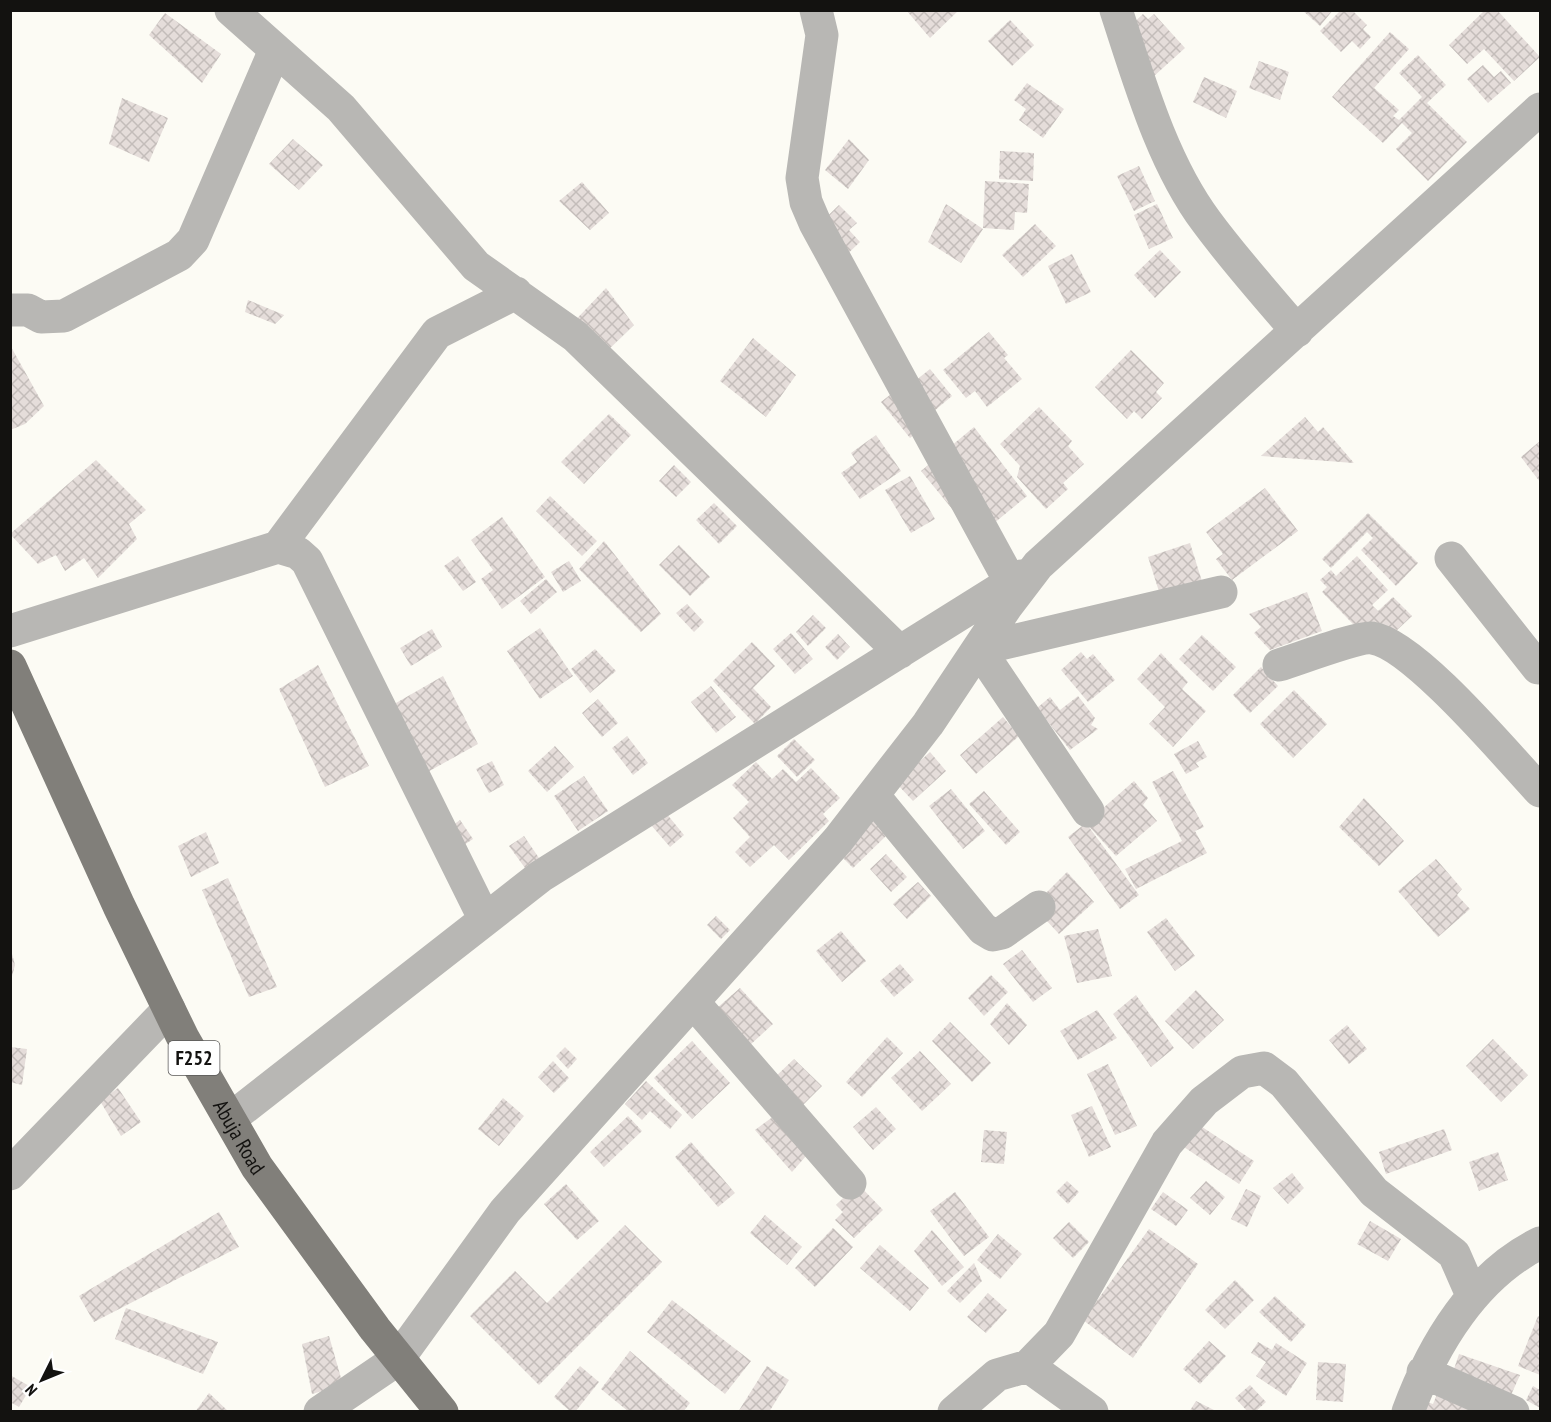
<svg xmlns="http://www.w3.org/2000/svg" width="1551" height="1422" viewBox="0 0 1551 1422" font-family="'PT Sans Narrow',sans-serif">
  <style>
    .building { fill: url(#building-cross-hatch) }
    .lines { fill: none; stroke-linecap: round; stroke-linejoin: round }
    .minor { stroke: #b8b7b4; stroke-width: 33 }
    .major { stroke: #817f7a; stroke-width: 33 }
    .labels { text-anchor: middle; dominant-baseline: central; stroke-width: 5; stroke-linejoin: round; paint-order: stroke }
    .shield { fill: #fff; stroke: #5a5958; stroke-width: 1.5 }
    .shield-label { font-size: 20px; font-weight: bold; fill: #131210 }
    .street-label { font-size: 21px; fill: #131210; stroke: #fff }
  </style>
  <defs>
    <pattern id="building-cross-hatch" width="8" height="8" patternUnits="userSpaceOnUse" patternTransform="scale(1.5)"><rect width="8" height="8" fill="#e5ddda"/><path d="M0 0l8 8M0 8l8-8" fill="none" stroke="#c4bdba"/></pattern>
  </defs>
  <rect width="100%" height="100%" fill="#fcfbf4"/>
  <path class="building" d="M906 10H959L930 38Z
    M1302 10H1333L1320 26Z
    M1341 10H1352L1367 25 1363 29 1371 37 1360 49 1352 41 1341 52 1320 31Z
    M1485 10H1497L1540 57 1514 81 1484 49 1467 64 1449 45Z
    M165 13 221 54 202 83 149 35Z
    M1143 14 1148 19 1154 14 1185 48 1153 77 1128 28Z
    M1010 20 1034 45 1012 66 988 41Z
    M1390 32 1409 49 1374 88 1399 110 1393 116 1399 120 1422 97 1399 73 1418 55 1446 85 1427 103 1467 142 1428 181 1396 149 1412 133 1402 123 1383 143 1332 97Z
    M1259 61 1289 72 1280 100 1249 88Z
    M1483 65 1494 77 1501 71 1511 83 1488 103 1467 79Z
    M1204 77 1237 91 1226 118 1193 102Z
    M1027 83 1064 109 1043 138 1019 120 1026 109 1014 100Z
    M122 98 168 118 149 162 109 144Z
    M293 139 323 165 299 190 269 164Z
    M849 139 869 160 848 189 825 170Z
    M1000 151 1034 153 1033 181 999 179Z
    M1139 166 1155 201 1134 211 1117 176Z
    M985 181 1029 184 1027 213 1015 212 1014 230 983 228Z
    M582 182 609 213 590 230 559 201Z
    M946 204 983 229 961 263 928 242Z
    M1157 204 1173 238 1149 249 1134 215Z
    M839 205 857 223 849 230 860 242 837 264 808 235Z
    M1035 224 1056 246 1023 277 1002 255Z
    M1160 250 1181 272 1155 298 1134 275Z
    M1072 254 1091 292 1066 304 1048 266Z
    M606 288 634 325 603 355 566 330Z
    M248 300 284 315 275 324 245 312Z
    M989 332 1008 355 1004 358 1022 379 987 407 975 391 966 398 943 370Z
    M753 338 796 375 766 417 720 381Z
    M10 345 44 406 25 424 10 430Z
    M1131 350 1164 383 1156 392 1162 398 1142 419 1134 411 1127 419 1095 387Z
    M930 369 952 396 933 412 937 416 910 438 881 402 900 387 909 386Z
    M1039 407 1072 441 1068 446 1084 464 1063 483 1068 489 1046 509 1017 477 1020 466 1000 444Z
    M609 414 631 435 584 484 561 462Z
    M1305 417 1318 432 1323 427 1354 463 1261 456Z
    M974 427 1027 496 976 538 921 471Z
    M876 435 901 471 860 499 841 473 857 462 851 453Z
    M1540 441V482L1521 457Z
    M96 460 146 510 129 524 137 539 98 578 84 558 65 571 56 555 38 564 10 534Z
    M674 465 691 482 676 497 659 481Z
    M910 476 935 519 911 533 885 490Z
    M1265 488 1298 531 1232 580 1216 559 1223 554 1206 532Z
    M550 496 597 541 582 556 536 511Z
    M714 503 737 526 719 544 696 520Z
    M1368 513 1418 563 1396 586 1361 550 1373 538 1367 532 1331 568 1322 559Z
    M502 517 545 577 502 609 481 579 493 570 471 540Z
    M604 541 661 614 641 632 579 569Z
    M1190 543 1205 591 1163 604 1148 557Z
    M679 545 710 577 690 596 659 565Z
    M458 556 476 582 463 591 444 566Z
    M1357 556 1388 590 1372 605 1378 611 1393 597 1412 616 1377 649 1322 592 1327 587 1320 580 1331 570 1336 576Z
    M569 561 581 581 563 592 551 572Z
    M546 579 557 592 531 614 520 601Z
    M1307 592 1322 631 1270 650 1254 633 1261 627 1249 614Z
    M687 604 704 622 694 632 676 613Z
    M813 615 826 628 808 646 796 632Z
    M540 628 573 676 540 699 507 651Z
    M432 629 442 647 411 666 400 648Z
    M791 633 813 659 795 674 773 649Z
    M838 634 850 647 837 660 825 647Z
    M1202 635 1236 667 1213 691 1179 659Z
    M752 642 775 666 753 688 771 707 755 724 713 681Z
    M595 649 616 671 590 693 571 669Z
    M1081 652 1087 659 1093 654 1115 680 1088 702 1061 670Z
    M1161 653 1188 682 1182 689 1206 711 1173 747 1149 724 1165 707 1137 679Z
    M318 665 369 766 325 787 279 689Z
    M1261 667 1278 686 1250 713 1233 695Z
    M443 676 478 744 424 774 389 707Z
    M711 686 736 717 716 733 691 702Z
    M1294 690 1327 724 1293 758 1260 724Z
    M1078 696 1095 718 1091 725 1098 729 1070 750 1037 708 1050 697 1060 710Z
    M598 699 618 723 602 737 582 713Z
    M1003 717 1019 736 976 774 960 755Z
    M627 736 648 763 633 775 612 748Z
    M794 739 815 760 797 777 777 756Z
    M1198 741 1207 757 1196 763 1199 767 1186 774 1174 754Z
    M555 746 574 767 547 792 528 771Z
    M930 752 946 771 913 801 896 783Z
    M492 761 504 785 489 793 476 769Z
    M756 762 772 779 783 769 796 782 811 768 840 798 823 814 829 821 789 860 774 845 750 867 735 852 750 837 733 818 749 802 732 785Z
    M1173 771 1204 827 1195 831 1207 853 1136 889 1125 869 1182 841 1152 782Z
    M584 776 608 811 578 831 554 796Z
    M1134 781 1148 798 1143 805 1157 821 1116 856 1086 823Z
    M951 789 985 831 963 849 929 806Z
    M984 791 1020 832 1006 845 969 804Z
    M1364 798 1404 841 1379 866 1339 827Z
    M666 813 684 835 670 847 651 825Z
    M871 818 887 835 853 868 837 852Z
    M460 820 473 839 461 847 449 828Z
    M1086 823 1139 895 1120 909 1068 837Z
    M206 832 219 863 191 877 178 846Z
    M524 836 539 858 525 868 509 846Z
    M886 854 907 877 891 892 870 869Z
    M1436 859 1462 889 1457 895 1470 909 1438 937 1398 891Z
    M1067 872 1094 902 1059 934 1033 906Z
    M228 878 277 987 249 997 202 890Z
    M918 882 931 896 907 919 893 904Z
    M716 916 730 930 721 939 707 925Z
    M1166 918 1195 956 1175 971 1147 932Z
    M1098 929 1112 976 1077 983 1064 936Z
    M841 931 866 961 842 982 816 951Z
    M11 950 15 965 11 980H10Z
    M1022 950 1052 988 1033 1002 1003 964Z
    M900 964 914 980 894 997 880 981Z
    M991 975 1008 992 984 1016 968 998Z
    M740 988 773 1024 750 1045 717 1008Z
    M1196 990 1224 1020 1193 1049 1165 1021Z
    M1136 995 1174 1048 1151 1067 1113 1014Z
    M1007 1003 1027 1025 1009 1045 990 1024Z
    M1097 1010 1117 1038 1078 1060 1060 1031Z
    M950 1022 991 1063 972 1082 932 1041Z
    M1347 1025 1367 1049 1349 1064 1329 1040Z
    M887 1037 903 1053 862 1097 846 1082Z
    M1493 1039 1528 1075 1501 1102 1466 1066Z
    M692 1041 730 1083 692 1119 654 1078Z
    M10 1047 27 1049 22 1085 10 1082Z
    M565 1047 577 1059 568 1069 556 1056Z
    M920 1051 951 1084 922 1111 891 1078Z
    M794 1059 822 1086 801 1107 773 1079Z
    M553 1061 569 1078 554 1093 538 1077Z
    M1108 1064 1137 1126 1115 1135 1087 1074Z
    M646 1081 682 1115 670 1129 650 1111 642 1120 625 1104Z
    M118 1088 141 1122 121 1136 100 1101Z
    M503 1098 524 1116 499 1146 478 1129Z
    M1092 1106 1111 1147 1089 1157 1071 1115Z
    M876 1107 896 1129 873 1150 853 1127Z
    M628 1116 642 1131 604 1167 590 1152Z
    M774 1116 806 1156 792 1172 755 1130Z
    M1196 1123 1254 1161 1239 1184 1181 1145Z
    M1444 1129 1452 1150 1386 1174 1379 1152Z
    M984 1130 1007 1132 1004 1164 981 1162Z
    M691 1142 735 1193 718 1207 675 1157Z
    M1498 1152 1508 1180 1479 1191 1469 1162Z
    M1292 1173 1304 1188 1288 1204 1273 1188Z
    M1067 1181 1079 1192 1068 1204 1056 1192Z
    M1206 1181 1225 1197 1210 1215 1190 1198Z
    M566 1184 599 1221 577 1240 544 1204Z
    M858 1184 883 1210 854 1238 835 1220 843 1212 836 1205Z
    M1246 1189 1261 1196 1247 1227 1231 1219Z
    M955 1192 989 1237 964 1256 930 1211Z
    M1163 1192 1188 1210 1176 1226 1151 1209Z
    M219 1212 239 1247 94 1322 79 1296Z
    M765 1215 802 1247 787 1265 750 1233Z
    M1370 1221 1401 1239 1388 1261 1357 1244Z
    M1069 1222 1089 1242 1073 1258 1053 1238Z
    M625 1225 662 1262 539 1385 470 1316 515 1271 547 1303Z
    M833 1228 853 1247 815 1287 795 1268Z
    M1149 1229 1198 1264 1133 1358 1083 1320Z
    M932 1230 964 1267 942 1286 914 1251Z
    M998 1234 1022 1254 1000 1279 977 1260Z
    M880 1245 929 1288 910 1311 860 1268Z
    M974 1263 982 1281 960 1303 947 1291Z
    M1235 1280 1254 1300 1225 1329 1205 1310Z
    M988 1293 1007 1310 986 1333 967 1317Z
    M1275 1296 1306 1325 1291 1342 1259 1312Z
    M672 1300 751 1361 725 1394 647 1332Z
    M126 1308 218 1342 203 1374 115 1339Z
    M1538 1316 1540 1317V1375L1518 1366Z
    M329 1336 343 1385 312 1394 302 1344Z
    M1209 1341 1226 1356 1200 1384 1183 1369Z
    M1258 1342 1272 1350 1276 1343 1307 1363 1286 1396 1256 1376 1266 1362 1251 1353Z
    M630 1351 690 1403 683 1412H629L601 1389Z
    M1459 1354 1520 1375 1511 1395 1452 1375Z
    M1318 1362 1346 1364 1343 1402 1316 1400Z
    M580 1366 599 1382 575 1412H571L554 1397Z
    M767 1366 789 1380 769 1412H738Z
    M10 1375 31 1387 19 1407 10 1402Z
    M1250 1385 1266 1402 1255 1412H1248L1235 1398Z
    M1533 1386 1540 1390V1408L1526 1400Z
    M1440 1387 1474 1402 1470 1412H1426L1427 1402 1433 1404Z
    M209 1393 229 1412H195Z
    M1196 1401 1218 1412H1189Z"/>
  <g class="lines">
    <path class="minor" d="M231 10 341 108 476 266 575 336 900 652
      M816 10 822 35 802 178 806 202 815 223 1011 583
      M1116 10C1139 80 1162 162 1206 221 1234 259 1266 295 1297 331
      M10 310H28L41 317 64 316 179 255 193 240 275 50
      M278 547 437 333 516 293
      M1451 558 1538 668 1540 667
      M10 631 278 547 298 553 307 561 485 920
      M1279 665C1296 660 1359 636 1372 638 1414 644 1508 757 1540 791
      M873 795 983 929 993 935 1002 933 1039 907
      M1088 811 979 649 1221 592
      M694 1003 850 1183
      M230 1119 541 876 1021 576
      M10 1174 169 1009
      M1028 1366 1092 1412
      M1423 1372 1513 1412
      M320 1412 398 1359 505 1211 838 840 928 724 1006 607 1038 565 1540 109
      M954 1412 997 1375 1028 1366 1059 1334 1167 1143 1204 1101 1242 1072 1264 1068 1284 1083 1374 1192 1454 1254 1472 1295
      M1408 1412C1433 1344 1475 1275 1540 1243"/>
    <path class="major" id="s1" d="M10 666 119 906 183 1038 257 1167 375 1329 442 1412"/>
  </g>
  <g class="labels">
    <rect class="shield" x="168.5" y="1041" width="51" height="34" rx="4.5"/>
    <g class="shield-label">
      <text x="194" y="1058">F252</text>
    </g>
    <g class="street-label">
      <text stroke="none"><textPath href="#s1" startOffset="524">Abuja Road</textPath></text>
    </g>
  </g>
  <rect width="1551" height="1422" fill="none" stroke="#131210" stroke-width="24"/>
  <g transform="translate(42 1380) rotate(227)" stroke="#ffffff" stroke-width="4.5" paint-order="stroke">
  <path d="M0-4.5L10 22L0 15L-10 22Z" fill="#131210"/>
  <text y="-9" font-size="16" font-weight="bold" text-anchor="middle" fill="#131210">N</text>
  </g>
</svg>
